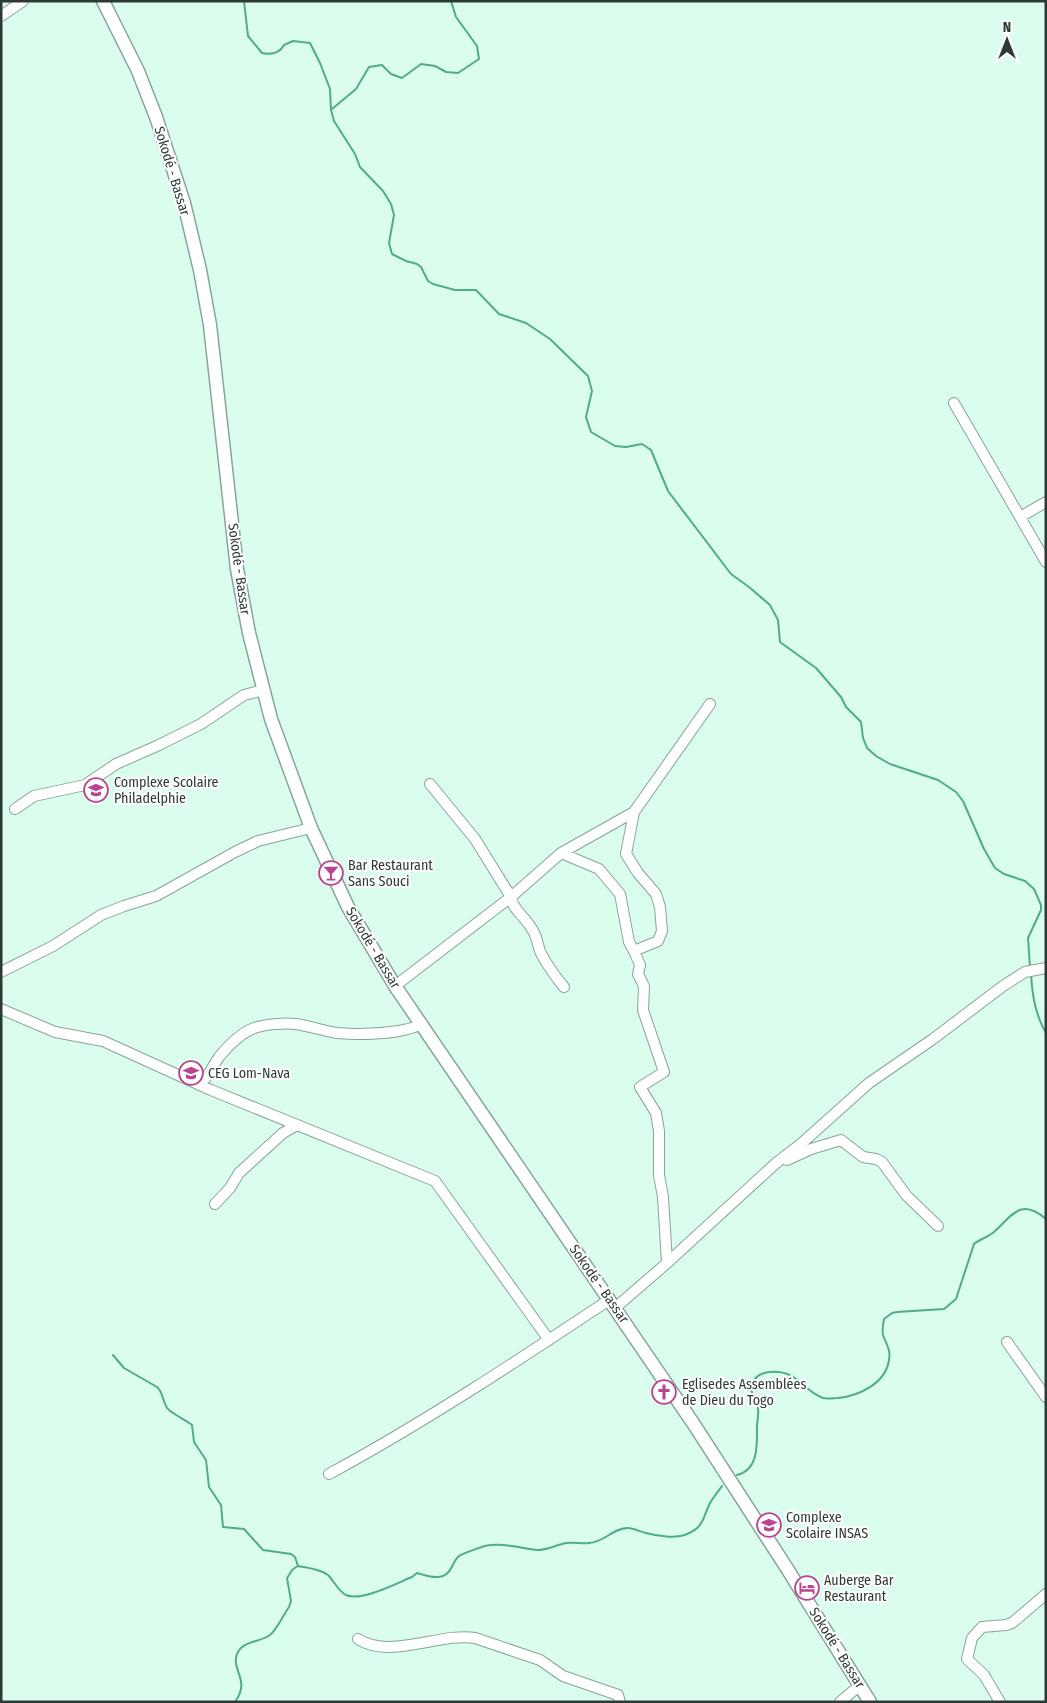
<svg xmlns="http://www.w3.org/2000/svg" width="1047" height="1703" viewBox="0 0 1047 1703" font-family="'Fira Sans Condensed',sans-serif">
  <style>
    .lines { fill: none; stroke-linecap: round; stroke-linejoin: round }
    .stream { stroke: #4fad87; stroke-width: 2 }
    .minor-casing { stroke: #86a697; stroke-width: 12 }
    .major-casing { stroke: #86a697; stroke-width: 15 }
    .minor { stroke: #fff; stroke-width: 10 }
    .major { stroke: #fff; stroke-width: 12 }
    .labels { text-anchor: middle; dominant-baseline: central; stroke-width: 4; stroke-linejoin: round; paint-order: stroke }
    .street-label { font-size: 14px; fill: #2d3a34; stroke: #fff }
    .poi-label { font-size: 14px; fill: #2d3a34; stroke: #fff; text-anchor: start }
  </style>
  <rect width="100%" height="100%" fill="#dbfded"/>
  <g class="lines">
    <path class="stream" d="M244 1 248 36 262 53C271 55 279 54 284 45L293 41 310 43 320 63 330 89 331 110 334 121 355 154 360 167 383 191 391 204 394 215 389 243 392 254 406 261 417 264 421 267 428 281 433 284 455 290H476L499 314 526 323 550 339 588 376 592 391 586 417 591 432 615 446 626 447 642 444 651 450 668 491 731 574 749 587 770 605 778 620 780 642 816 668 841 697 846 707 861 722 863 738 867 748 876 756 890 764 938 780 956 792 963 801 984 849 995 868 1004 874 1025 881 1034 889 1041 905V910L1028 938 1030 967
      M332 109 356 89 369 67 382 65 391 74 402 78 421 64 435 66 446 72 458 73 479 59 477 46 456 17 451 1
      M1031 974C1032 995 1035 1015 1046 1033
      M113 1355 124 1368 157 1387C164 1393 162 1402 168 1409 171 1413 186 1420 192 1425L194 1442 206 1460 209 1487 221 1505 223 1527 244 1529 263 1550 291 1554 295 1557 298 1566
      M737 1475C759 1470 757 1444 757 1427 757 1421 759 1414 758 1408 757 1398 746 1390 754 1380 757 1375 765 1372 770 1372 799 1370 801 1390 823 1398 828 1399 834 1398 838 1398 859 1396 886 1383 889 1360 891 1349 886 1344 883 1335 882 1330 883 1324 884 1319L892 1313 897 1312 944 1309 956 1299 974 1244C980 1239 988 1237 994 1232 1012 1216 1020 1197 1046 1219
      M235 1702C251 1680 231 1671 237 1654 243 1640 259 1643 270 1635 276 1631 284 1614 289 1607L291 1601 287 1578 293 1569 298 1566C308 1568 320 1569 328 1575 334 1581 338 1591 346 1595 361 1602 397 1583 412 1577L417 1573C425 1575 434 1579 443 1576 452 1573 452 1562 459 1556 464 1553 485 1545 491 1545 509 1543 521 1549 537 1550 547 1550 556 1545 566 1543 574 1542 582 1544 589 1543 605 1542 613 1528 628 1528 634 1528 640 1532 646 1533 657 1536 676 1539 687 1534 703 1528 703 1518 709 1505 712 1498 718 1492 722 1486"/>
    <g class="minor-casing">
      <path id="minor" d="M1 16 23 1
        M954 403 1046 562
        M1020 517 1046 502
        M430 784 475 839 511 897C512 909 524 916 530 926 537 935 536 938 539 948 541 957 558 980 564 987
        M15 809 34 796 85 785 116 764 159 745 201 724 244 695 264 690
        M561 853 599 869 620 894 629 942 634 951
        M1 972 53 946 101 915 124 906 156 896 235 852 258 841 311 828
        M395 986 511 897 561 853 634 812
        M1 1009 55 1032 103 1041 211 1090 435 1181 549 1340
        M199 1085C209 1077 212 1067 219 1057 228 1046 241 1033 254 1028 266 1024 284 1023 296 1024 310 1026 324 1031 337 1033 357 1035 379 1034 399 1031 406 1029 414 1029 420 1024
        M787 1160 811 1149 841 1140 863 1157 876 1159 882 1162 906 1195 938 1226
        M215 1204 230 1188 239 1173 283 1133 297 1125
        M667 1263 663 1197 659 1175V1131L656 1113 640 1087 664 1072 643 1010 644 986 638 974 640 965 634 951 658 941 662 931 660 907 656 894 638 873 626 854 634 812 710 704
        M615 1308 667 1263 775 1164 802 1143 869 1083 933 1039 1003 986 1025 972 1046 968
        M1007 1342 1046 1397
        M329 1474C425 1422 517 1361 609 1300
        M358 1639C390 1660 441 1632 475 1638L540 1660 563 1676 618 1695 620 1702
        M840 1702 860 1685
        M1000 1702 984 1675 967 1659 972 1638 982 1627 1006 1625 1012 1623 1046 1594"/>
    </g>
    <g class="major-casing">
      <path id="major" d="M103 1 138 71 156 117 184 203 200 270 210 325 237 569 249 633 271 719 311 828 348 907 395 986 693 1423 788 1570 870 1702"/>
    </g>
    <use href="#minor" class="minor"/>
    <use href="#major" class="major"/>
  </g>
  <defs>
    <g id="school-ring" transform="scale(1.25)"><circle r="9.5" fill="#fff" stroke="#be4292" stroke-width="1.5"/><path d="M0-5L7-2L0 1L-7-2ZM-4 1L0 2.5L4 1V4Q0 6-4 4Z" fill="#be4292"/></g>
    <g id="bar-ring" transform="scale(1.25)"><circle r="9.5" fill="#fff" stroke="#be4292" stroke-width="1.5"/><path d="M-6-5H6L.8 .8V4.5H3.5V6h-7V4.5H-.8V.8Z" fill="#be4292"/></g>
    <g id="church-ring" transform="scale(1.25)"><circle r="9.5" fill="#fff" stroke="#be4292" stroke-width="1.5"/><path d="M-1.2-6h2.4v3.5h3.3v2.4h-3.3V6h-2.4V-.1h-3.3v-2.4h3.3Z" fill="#be4292"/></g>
    <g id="hotel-ring" transform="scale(1.25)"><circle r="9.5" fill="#fff" stroke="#be4292" stroke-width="1.5"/><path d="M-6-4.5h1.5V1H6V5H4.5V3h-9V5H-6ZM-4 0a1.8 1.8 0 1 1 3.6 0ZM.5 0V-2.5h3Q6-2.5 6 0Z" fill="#be4292"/></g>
  </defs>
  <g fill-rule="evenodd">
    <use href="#school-ring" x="96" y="790"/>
    <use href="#bar-ring" x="331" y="873"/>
    <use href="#school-ring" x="191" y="1073"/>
    <use href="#church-ring" x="664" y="1392"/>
    <use href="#school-ring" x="769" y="1525"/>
    <use href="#hotel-ring" x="807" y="1588"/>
  </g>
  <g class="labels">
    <g class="street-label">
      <text transform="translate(172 171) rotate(73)">Sokodé - Bassar</text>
      <text transform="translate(239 569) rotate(82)">Sokodé - Bassar</text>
      <text transform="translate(373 948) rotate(59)">Sokodé - Bassar</text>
      <text transform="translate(599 1284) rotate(55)">Sokodé - Bassar</text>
      <text transform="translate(837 1648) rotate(58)">Sokodé - Bassar</text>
    </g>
    <g class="poi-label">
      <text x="114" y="782">Complexe Scolaire<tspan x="114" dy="16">Philadelphie</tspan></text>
      <text x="348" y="865">Bar Restaurant<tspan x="348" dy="16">Sans Souci</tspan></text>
      <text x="208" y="1073">CEG Lom-Nava</text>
      <text x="682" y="1384">Eglisedes Assemblées<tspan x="682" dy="16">de Dieu du Togo</tspan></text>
      <text x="786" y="1517">Complexe<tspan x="786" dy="16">Scolaire INSAS</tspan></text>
      <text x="824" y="1580">Auberge Bar<tspan x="824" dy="16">Restaurant</tspan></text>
    </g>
  </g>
  <rect width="1047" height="1703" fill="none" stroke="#2d3a34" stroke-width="5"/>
  <g transform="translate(1007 40)" stroke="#ffffff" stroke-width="4" paint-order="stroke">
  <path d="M0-4L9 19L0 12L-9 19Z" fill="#2d3a34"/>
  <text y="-8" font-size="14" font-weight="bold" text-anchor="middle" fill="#2d3a34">N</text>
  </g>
</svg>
